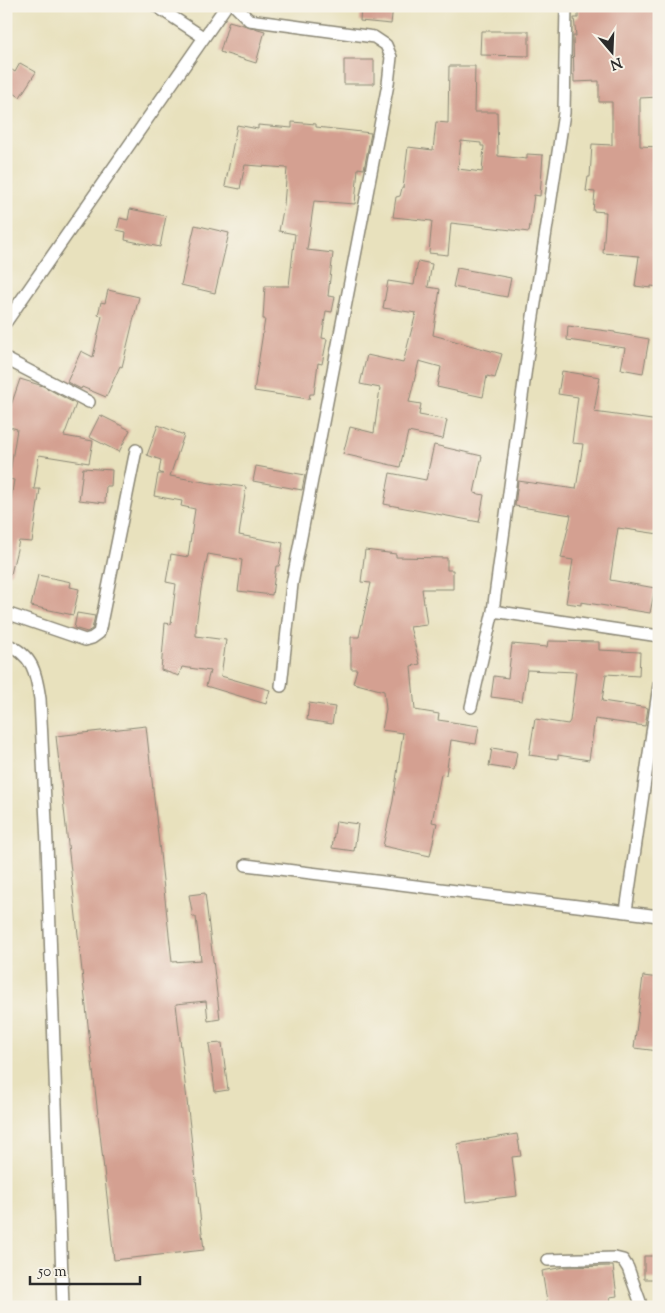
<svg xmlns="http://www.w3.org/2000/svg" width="665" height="1313" viewBox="0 0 665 1313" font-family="'Sorts Mill Goudy',serif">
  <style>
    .building { fill: #d4a091; fill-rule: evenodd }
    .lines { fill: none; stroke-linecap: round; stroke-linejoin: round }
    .minor-casing { stroke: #8a8674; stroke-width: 14 }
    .minor { stroke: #fff; stroke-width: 11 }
  </style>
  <rect width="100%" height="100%" fill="#f7f3e8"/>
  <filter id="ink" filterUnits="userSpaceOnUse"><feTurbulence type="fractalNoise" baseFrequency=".02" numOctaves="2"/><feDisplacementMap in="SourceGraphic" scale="10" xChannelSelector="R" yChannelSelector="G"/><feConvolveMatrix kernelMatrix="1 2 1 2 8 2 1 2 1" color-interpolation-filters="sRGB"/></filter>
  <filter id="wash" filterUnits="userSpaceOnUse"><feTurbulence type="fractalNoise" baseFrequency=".0096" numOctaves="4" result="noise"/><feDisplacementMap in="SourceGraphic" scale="20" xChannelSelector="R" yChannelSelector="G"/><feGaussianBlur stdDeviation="1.12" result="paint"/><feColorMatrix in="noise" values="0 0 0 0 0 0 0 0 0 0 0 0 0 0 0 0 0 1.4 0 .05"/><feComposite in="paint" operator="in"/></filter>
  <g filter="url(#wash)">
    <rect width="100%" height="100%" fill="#e8e1bd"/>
    <g id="blocks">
      <path class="building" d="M361 6H393L391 24 360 21Z
        M578 6H659V97L640 98V146L659 147V287L651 286V288L635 286 639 256 603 253 606 212 593 211 595 192 586 191 588 177H590L592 144 612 145V102H599V81L574 82 573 36H576L574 18H578Z
        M229 21 265 31 256 63 220 52Z
        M481 31H529V56L480 55Z
        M344 60H374V84H344Z
        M20 63 36 72 20 97 6 88V66L15 72Z
        M449 66H475L474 112H497L498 156 527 159V154L543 155 540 196 534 195 529 232 451 223 448 255 429 253 432 221 393 217 396 197 400 196 402 188H403L408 147 433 150 436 122 448 123ZM461 141 481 143V146H484L482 172 458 169Z
        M292 122 316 124V127L371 133 364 169 358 168 355 204 314 201 307 250 333 253 328 296 335 297 332 312 326 311 322 338 327 339 322 364 318 363 314 394H310L309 399 254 391 265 319H263L265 286H289L295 234 279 231 284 205 287 168 245 165 240 189 225 186 237 125 258 129V125L292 128Z
        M130 209 166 216 160 247 125 240 126 232 117 230 120 218 128 220Z
        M195 225 229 233 215 293 181 285Z
        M418 261 432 264 428 287 440 289 433 335 502 354 495 378 487 376 483 397 437 387 441 367 419 361 409 402 421 404 419 415 447 420 443 439 408 432 400 467 343 454 350 427 374 433 380 388 360 384 367 355 403 363 416 313 383 308 388 281 414 285Z
        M457 268 511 278 507 297 453 287Z
        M108 290 139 297 122 367 120 366 106 397 82 387 81 389 67 382 81 351 93 357 102 316 98 315 101 302 105 303Z
        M568 326 615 332V333L649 339 643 373 621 369 625 348 567 340Z
        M562 371 600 377 594 412 659 421V534L618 528 610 580 655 588 650 613 581 602V605L566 603 573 560 561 558 571 515 515 506 518 481 576 489 583 444 572 443 578 397 558 394Z
        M20 379 43 386 76 404 64 436 93 441 89 463 39 455 34 489H40L32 542 19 541 11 574H6V530L14 480 9 479 17 429 6 426V420Z
        M100 415 130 430 119 452 89 437Z
        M158 425 184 435 170 476 222 485V484L246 487 239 535 283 543 279 566H276L272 595 238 591 242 560 208 554 201 589 196 626V636L226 640 221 676 270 690 266 704 206 686 210 671 182 667 179 676 161 670 165 623 171 624 176 584 166 582 171 554 188 557 195 509 181 506 182 501 154 496 158 474H163L159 472 161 460 147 455Z
        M434 445 482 456 474 493 484 495 479 522 384 504 390 473 426 480Z
        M256 466 305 475 302 490 253 481Z
        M83 468 112 470 111 486H106L105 503 79 500Z
        M365 550 396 554V557L447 558V570H453V589H422L427 625 410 627 420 664 411 666 415 710 439 714 438 720 479 726 476 744 451 740 446 775 441 774 432 822 437 823 430 856 383 846 393 801 403 733 382 730 386 709 384 691 353 683 357 669H351V637H359L371 583 361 582Z
        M38 575 71 582 70 587 79 589 73 615 31 606Z
        M77 613 95 616 92 629 87 632 74 628Z
        M548 641 599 642V650L640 652 639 676 606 674 602 701 648 708 645 726 595 719 589 760 558 755V759L529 755 535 719 568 724 570 721 576 672 527 670 522 701 491 697 494 676 508 678 512 644 547 647Z
        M309 703 335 707 332 724 307 720Z
        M146 726 172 962 201 960 196 917H193L189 895 205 893 220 1019 208 1021 206 1001 176 1004 204 1250 114 1260 56 736Z
        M492 748 517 752 514 770 489 766Z
        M336 821 358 824 354 851 332 848Z
        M643 976 659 978V1051L634 1048Z
        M222 1043 228 1090 215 1092 209 1044Z
        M517 1134 521 1156 512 1157 517 1196 466 1202 462 1166H461L457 1144Z
        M644 1256H659V1279H644Z
        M613 1266 617 1296 610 1297 611 1307H548L542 1271 564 1267Z"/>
    </g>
  </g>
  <g filter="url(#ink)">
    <use href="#blocks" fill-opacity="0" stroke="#8a8674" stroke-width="1"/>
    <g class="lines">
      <g class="minor-casing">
        <path id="minor" d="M156 6 203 37
          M235 6 249 20 374 37 386 45 391 57 388 84 292 584 281 686
          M6 322 226 6
          M6 359 89 402
          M493 611 659 636
          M6 613 85 640 92 638 99 633 136 450
          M6 644C33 655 36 672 40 699L47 843 63 1307
          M471 707 493 611 532 323 564 113 566 6
          M246 865 659 916
          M626 911 659 685
          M548 1260 615 1258 623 1260 628 1268 642 1307"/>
      </g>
      <use href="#minor" class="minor"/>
    </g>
  </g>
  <rect width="665" height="1313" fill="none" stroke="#f7f3e8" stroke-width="25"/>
  <g transform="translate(612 52) rotate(161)" stroke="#f7f3e8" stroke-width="4" paint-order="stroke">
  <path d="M0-4L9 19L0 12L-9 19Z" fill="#2b2b2b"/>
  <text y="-8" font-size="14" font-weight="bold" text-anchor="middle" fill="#2b2b2b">N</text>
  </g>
  <path d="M30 1276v8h110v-8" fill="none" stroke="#2b2b2b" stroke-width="2.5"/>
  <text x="38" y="1276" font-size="15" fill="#2b2b2b" stroke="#f7f3e8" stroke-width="4" paint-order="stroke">50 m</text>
</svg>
